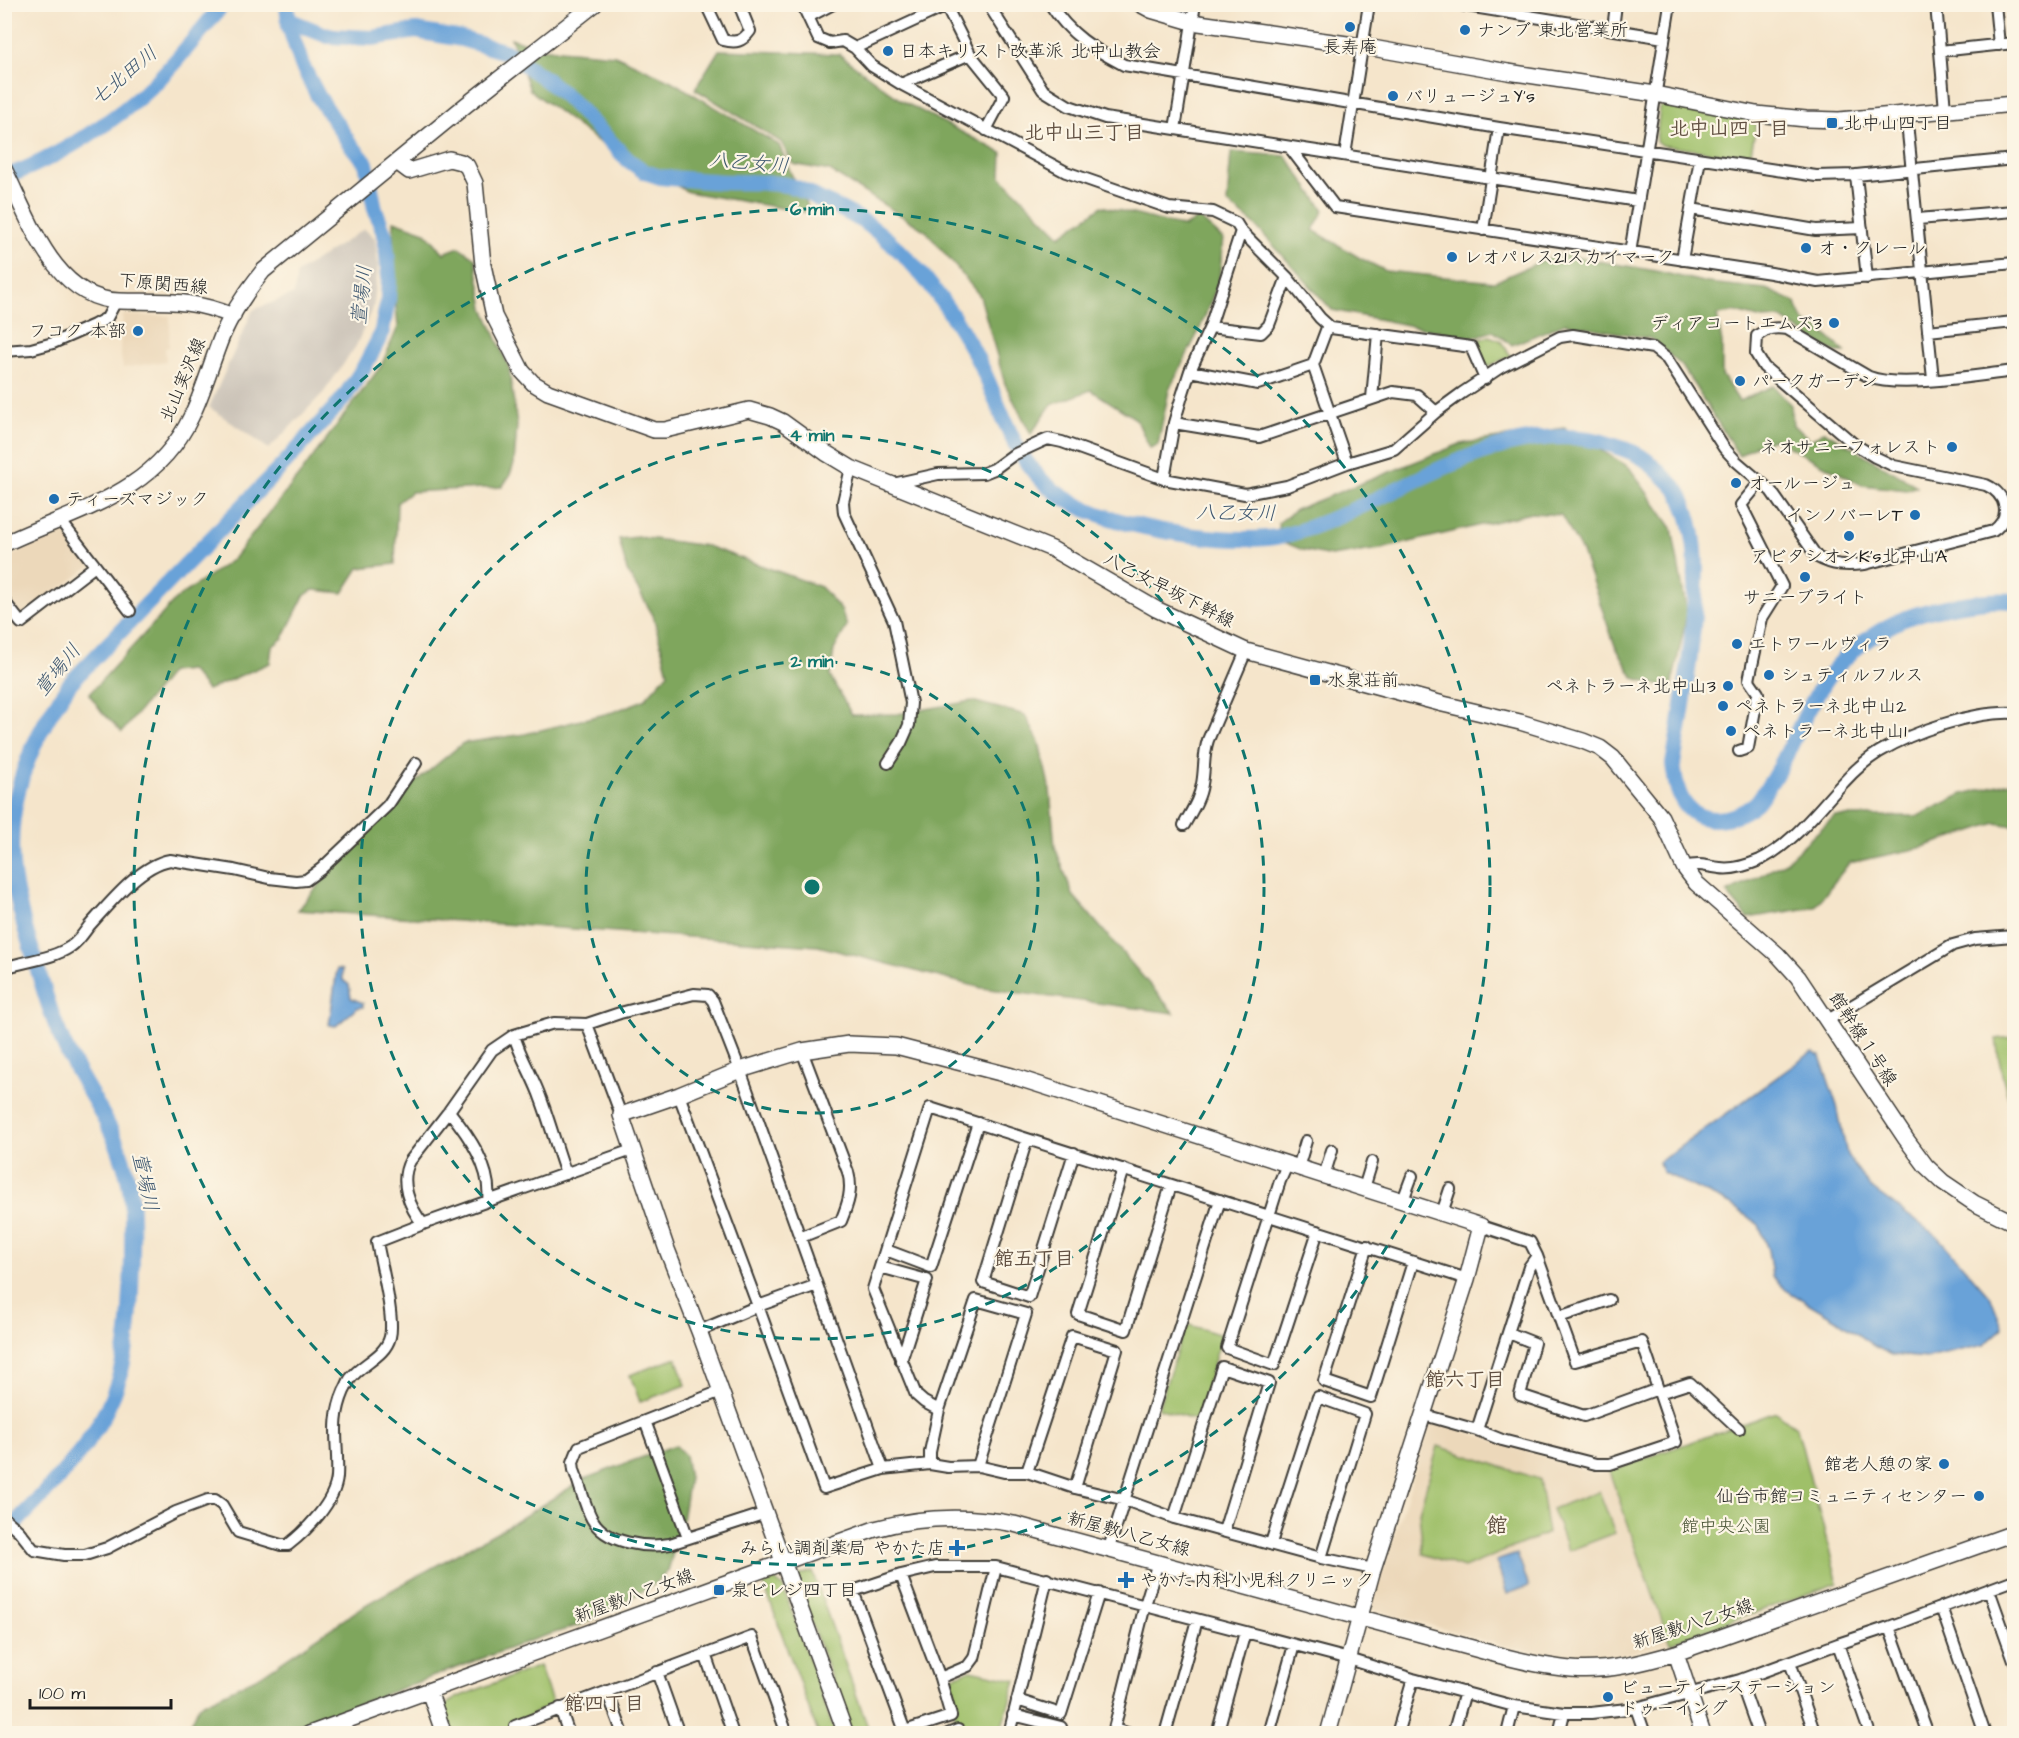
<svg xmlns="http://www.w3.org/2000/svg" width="2019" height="1738" viewBox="0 0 2019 1738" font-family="'Architects Daughter','Klee One',sans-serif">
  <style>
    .built { fill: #ecd8ba }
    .industrial { fill: #cbc3b8 }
    .green { fill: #9fc069; stroke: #5e6e42; stroke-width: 1.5 }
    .forest { fill: #7fa65d; stroke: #4e613c; stroke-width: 1.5 }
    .water { fill: #69a2d8; stroke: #425f7a; stroke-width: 1.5 }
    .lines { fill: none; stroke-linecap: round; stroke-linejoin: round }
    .river { stroke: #69a2d8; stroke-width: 16 }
    .street-casing { stroke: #3d3a36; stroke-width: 14 }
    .secondary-casing { stroke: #3d3a36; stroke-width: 18 }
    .street { stroke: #fff; stroke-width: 10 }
    .secondary { stroke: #fff; stroke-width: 15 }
    .ring { fill: none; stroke: #0f766e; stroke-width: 3; stroke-dasharray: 10 8 }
    .poi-dot { fill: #1f6fb2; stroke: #fcf5e5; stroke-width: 2 }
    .labels { text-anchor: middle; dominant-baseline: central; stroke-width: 4.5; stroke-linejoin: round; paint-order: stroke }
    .poi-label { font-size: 18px; fill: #1c1c1c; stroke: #fcf5e5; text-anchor: start }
    .street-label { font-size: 18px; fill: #1c1c1c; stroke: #fcf5e5 }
    .park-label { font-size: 18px; fill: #4a5537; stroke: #fcf5e5 }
    .water-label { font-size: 20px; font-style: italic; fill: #3f5871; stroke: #fcf5e5 }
    .neighbourhood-label { font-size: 20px; font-weight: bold; fill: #604f41; stroke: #fcf5e5 }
    .quarter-label { font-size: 21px; font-weight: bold; fill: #604f41; stroke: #fcf5e5 }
    .centre { fill: #0f766e; stroke: #fcf5e5; stroke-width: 3 }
    .ring-label { font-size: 18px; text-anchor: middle; font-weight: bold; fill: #0f766e; stroke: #fcf5e5; stroke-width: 4.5; stroke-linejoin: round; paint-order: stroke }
  </style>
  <rect width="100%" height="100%" fill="#fcf5e5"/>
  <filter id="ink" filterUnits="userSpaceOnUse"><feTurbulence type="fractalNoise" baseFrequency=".0167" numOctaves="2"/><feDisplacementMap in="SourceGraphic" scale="12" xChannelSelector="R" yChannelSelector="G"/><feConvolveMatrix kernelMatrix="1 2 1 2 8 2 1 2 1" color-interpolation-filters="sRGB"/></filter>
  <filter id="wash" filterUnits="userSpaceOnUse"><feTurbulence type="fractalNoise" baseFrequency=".008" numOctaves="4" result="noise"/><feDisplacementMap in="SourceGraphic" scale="24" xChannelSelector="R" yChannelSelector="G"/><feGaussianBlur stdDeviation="1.35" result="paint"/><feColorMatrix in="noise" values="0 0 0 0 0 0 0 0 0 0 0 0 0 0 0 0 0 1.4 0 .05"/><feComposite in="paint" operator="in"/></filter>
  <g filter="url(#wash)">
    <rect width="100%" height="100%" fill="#f5e5cb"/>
    <path class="built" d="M123 315 170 316 169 347 165 348 166 361 123 368 120 349Z
      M64 532 92 565 21 618 5 595 4 559Z
      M1436 1422 1599 1475 1609 1471 1670 1643 1618 1655 1561 1656 1516 1649 1376 1610 1372 1606 1430 1425Z"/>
    <path class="industrial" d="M364 229 375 238 378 265 374 304 356 346 324 392 269 449 209 407 253 310 294 294 297 273Z"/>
    <path class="green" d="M1665 103 1757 119 1750 158 1661 145 1656 141 1660 108Z
      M1489 336 1500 340 1511 356 1484 368 1474 342Z
      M2014 1037V1112C2004 1088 1999 1065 1996 1039Z
      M1186 1324 1222 1335 1197 1420 1158 1408Z
      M676 1358 686 1385 640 1402 630 1375Z
      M1776 1412 1797 1428 1838 1583 1670 1643 1609 1471Z
      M1438 1446 1539 1479 1548 1533 1464 1568 1423 1554 1419 1512Z
      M1599 1491 1615 1533 1568 1551 1552 1509Z
      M812 1571 870 1733H851L795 1577Z
      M775 1580 783 1587 835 1733H818L764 1585Z
      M539 1666 553 1704 509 1726 511 1733H450L443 1712 448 1703 458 1697Z
      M971 1670 1016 1680 1000 1733H965L962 1726 937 1733H917L916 1732 956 1717 944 1679Z"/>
    <path class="forest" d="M511 38 538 48 615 55 671 81 779 145 793 178 811 213 688 192 599 142 530 90Z
      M719 50 839 54 902 101 1002 153 1001 177 1060 236 1102 206 1184 227 1199 218 1223 239 1219 281 1199 331 1169 390 1158 445 1150 448 1136 419 1091 390 1051 405 1031 434 1005 384 980 296 926 231 830 171 793 164 781 142 695 89Z
      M1231 152 1286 156 1324 210 1313 230 1360 258 1386 271 1494 282 1558 254 1656 271 1708 283 1766 289 1795 302 1804 322 1817 327 1845 352H1836L1825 347 1781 318 1762 319 1736 312 1717 315 1722 343V375L1739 401 1773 386 1791 405 1793 425 1811 440 1824 431 1917 486 1907 490 1862 485 1774 439 1756 445 1739 456 1682 366 1652 339 1565 323 1512 345 1493 331 1472 338 1332 310 1254 224 1227 203Z
      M394 221 425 232 444 253 459 247 475 258 484 308 509 368 517 425 514 464 509 477 502 487 411 492 397 503 395 564 359 568 343 593 313 590 304 596 283 638 272 647 270 663 207 690 190 670 171 672 122 732 102 712 89 694 176 599 233 559 301 473 381 366 398 327 392 264Z
      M1564 428 1629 467 1672 528 1687 614 1671 689 1634 678 1615 646 1582 552 1561 515 1531 513 1381 549 1331 556 1303 550 1283 542 1279 536 1278 523 1297 509 1460 444Z
      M638 537 707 546 821 587 841 610 847 626 834 650 830 676 852 715 897 714 972 701 1025 715 1039 742 1050 790 1055 847 1073 895 1174 1013 982 988 818 946 298 910 331 870 407 789 463 743 525 734 613 712 644 700 668 673 653 615 627 571 619 539Z
      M2014 781V826L1996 823 1920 848 1849 863 1815 907 1748 918 1727 893 1784 863 1835 816H1918L1963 794Z
      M675 1445 685 1455 689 1478 682 1520 668 1571 654 1585 583 1624 532 1640 345 1709 272 1733H190L189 1727 199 1705 260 1676 367 1604 513 1523 584 1479Z"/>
    <path class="water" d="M337 969 342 970 343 980 349 985 351 998 363 1003V1007L357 1008 336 1026 329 1025Z
      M1812 1052 1820 1056 1837 1106 1847 1155 1870 1187 1938 1237 1991 1298 2003 1328 1984 1345 1928 1358 1892 1355 1874 1346 1840 1322 1786 1290 1772 1276 1768 1250 1759 1225 1730 1204 1662 1172 1659 1162Z
      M1517 1554 1529 1586 1507 1594 1496 1561Z"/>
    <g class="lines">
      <path class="river" d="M288 20 328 36 372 38 416 31 462 39 506 52 544 78 566 96 628 160 645 172 660 177C682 179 705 181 727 182 749 183 773 181 794 187 803 190 813 196 821 200 839 208 859 217 874 229 919 262 959 320 983 370 1003 413 1014 461 1054 491 1077 509 1116 521 1144 527 1183 536 1248 544 1286 535 1387 509 1504 408 1612 445 1624 449 1636 452 1646 460 1656 469 1669 480 1678 491 1682 497 1684 505 1687 511 1699 546 1696 579 1694 615 1690 665 1682 714 1673 764 1675 777 1676 791 1684 803 1701 828 1736 820 1756 803 1760 799 1763 793 1767 788 1782 767 1791 744 1803 720 1811 705 1820 686 1831 673 1848 653 1871 635 1895 623 1923 609 1983 598 2014 601
        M4 177C55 160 119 119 156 82 180 58 201 31 223 4
        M4 1535C43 1494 89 1452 111 1400 130 1357 131 1304 132 1258 132 1237 133 1217 131 1197 130 1181 124 1163 118 1147 106 1116 87 1090 72 1061 55 1029 45 994 35 960 25 930 15 897 12 865 6 798 33 735 71 682L284 464 343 399 363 369 381 335 388 300 389 277 387 254 385 236 375 209 366 163 350 144 318 96 302 65 289 26 287 4"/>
    </g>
  </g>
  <g filter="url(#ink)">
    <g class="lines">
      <g class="street-casing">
        <path id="street" d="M706 4 723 40C736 43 742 42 750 31L739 4
          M802 4 818 38 830 43 843 41 855 48 872 66 901 84 1066 172 1169 208 1213 212 1236 223 1241 231 1287 277 1320 318 1331 328 1471 347 1485 379
          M945 4 970 54 1004 96 986 130
          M988 4 1043 90 1069 106 1105 118 1638 201
          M1050 4C1070 35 1093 49 1124 65L1499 128 1816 176 1856 175 2014 159
          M1455 4 1664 38
          M1936 4 1945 110
          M1995 4 1999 45
          M808 17 833 4
          M1613 29 1616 4
          M855 48 946 6
          M1940 51 2014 43
          M901 84 970 54
          M1906 113 1933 379
          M1175 129 1195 4
          M1290 148 1335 207 1771 273 1818 282 2014 263
          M1345 155 1369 4
          M1856 175 1867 278
          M1691 209 1816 230 1862 228
          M1918 219 2014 211
          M1483 230 1499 128
          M1630 253 1670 4
          M1682 260 1700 159
          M1328 325 1313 365 1347 463
          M1210 327 1261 333 1269 325 1287 277
          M1928 331 2014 322
          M4 351 31 349 53 343 94 325 107 318 116 301
          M1190 371 1258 384 1313 365
          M1372 398 1378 334
          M1174 423 1259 437 1393 392 1417 395 1436 412
          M851 468 843 502 844 513 894 621 911 703 909 725 901 743 888 763
          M1164 479 1174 423 1182 396 1190 371 1210 327 1241 231
          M893 484 938 474 984 473 994 469 1013 455 1041 442 1048 439 1062 442 1164 479 1245 494 1287 486 1347 463 1394 449 1436 412 1462 393 1501 367 1560 337 1573 335 1653 348 1667 359 1724 448 1736 461 1771 491 1817 557C1833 566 1847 566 1865 564L1993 531C2013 517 2006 494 1986 485L1894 466 1875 457 1854 444 1764 367 1756 354 1757 336C1767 328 1775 327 1787 329L1869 377C1899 389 1980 375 2014 371
          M60 520 130 611
          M4 601 21 623 95 566
          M1739 751 1748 748 1758 693 1749 680 1762 618 1782 586 1741 505 1760 482
          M1184 825C1191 812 1200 799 1202 784 1205 769 1203 755 1208 740L1246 651
          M1684 867C1701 863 1703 866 1720 868 1733 870 1748 865 1760 860 1795 842 1818 809 1844 782 1854 771 1866 760 1879 752 1914 731 1974 711 2014 713
          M4 968C25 961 52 959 70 947 78 942 84 933 89 926 109 904 140 865 170 860L234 870 269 878 296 881 306 880 321 869 388 805 416 763
          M1828 1020 1953 945 1975 939 2014 936
          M587 1024 621 1115
          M514 1035C520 1057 533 1076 541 1099 550 1123 557 1149 566 1174
          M679 1095 758 1306 824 1488 883 1469 930 1464 948 1467 978 1466 1004 1472H1027L1075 1488 1125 1500 1174 1518 1321 1558 1373 1569
          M449 1111C469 1136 492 1168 488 1201
          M1027 1139 983 1282 1029 1297 1074 1153
          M1287 1165 1280 1181 1227 1348 1274 1365 1318 1231
          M1298 1168 1306 1141
          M1123 1169 1078 1314 1126 1330 1171 1185
          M1324 1176 1332 1150
          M1364 1188 1372 1162
          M1403 1200 1412 1176
          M1442 1213 1450 1189
          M423 1224C409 1207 399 1181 410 1161L449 1111 492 1050 514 1035 554 1023 587 1024 620 1013 694 994 708 995 713 1001 740 1070 883 1469
          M801 1237 841 1221C848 1204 853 1190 848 1172L802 1051
          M1367 1246 1324 1381 1371 1397 1413 1262
          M886 1250 931 1267 978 1123
          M880 1267 927 1280 901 1361
          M1559 1317 1609 1300
          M699 1331 758 1306 817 1285
          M1509 1333 1534 1343 1520 1395 1584 1416 1658 1389
          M721 1391 579 1447 573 1462 574 1470C580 1485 584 1504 592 1519 606 1544 646 1548 670 1544L766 1513
          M1659 1393 1690 1383 1739 1429
          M939 1410 924 1402 916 1395 873 1289 930 1108 1467 1279
          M1424 1415 1477 1430 1502 1440 1596 1464H1610L1676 1442 1642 1342 1575 1361 1537 1256 1530 1242 1481 1226
          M645 1421 688 1538
          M1477 1430 1529 1267 1537 1256
          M930 1464V1452L939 1410 976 1300 1026 1314 978 1466
          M1027 1472 1072 1336 1117 1350 1075 1488
          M4 1518 19 1531 34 1550 64 1555H85L107 1548 176 1512 208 1500H215L222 1505 238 1532 281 1545H288C307 1530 335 1502 337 1477 339 1445 330 1423 344 1391 346 1388 348 1382 350 1379 362 1363 385 1357 390 1337 395 1318 381 1264 377 1242L423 1224 632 1150
          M1174 1518 1222 1367 1269 1383 1224 1531
          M1271 1543 1318 1397 1365 1414 1321 1558
          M1109 1548 1220 1200
          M901 1575 940 1678 951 1716 905 1731
          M1989 1590 2014 1660
          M1941 1607 1985 1734
          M1889 1627 1928 1734
          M1838 1644 1870 1734
          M705 1654 733 1734
          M1790 1662 1815 1734
          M657 1672 679 1734
          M940 1678 968 1666 974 1658 996 1567
          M1740 1680 1759 1734
          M607 1691 623 1734
          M1017 1700 1061 1714 1099 1593
          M560 1708 569 1734
          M1636 1708 1645 1734
          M1013 1715 1061 1727 1059 1734
          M517 1734 515 1726 752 1637 787 1734
          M906 1734 853 1591 901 1575 935 1567H996L1349 1659 1413 1679 1514 1706 1564 1713H1591L1636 1708 1740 1680 1838 1644 1889 1627 2014 1580
          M948 1734 958 1730 959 1734
          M1009 1734 1047 1579
          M1130 1734 1114 1729 1145 1605 1158 1562
          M1165 1734 1197 1620
          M1217 1734 1245 1632
          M1269 1734 1294 1645
          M1397 1734 1413 1679
          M1453 1734 1465 1692
          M1507 1734 1514 1706
          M1559 1734 1564 1713"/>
      </g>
      <g class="secondary-casing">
        <path id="secondary" d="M1140 4 1151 10 1192 22 1361 46 1508 72 1655 94 1756 114 1806 119 1839 120 2014 104
          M397 162 409 171 449 159 461 162 467 166 475 183 483 265 494 316 522 371 533 383 548 392 654 430H665L749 410 770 416 783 422 826 453 851 468 1052 549 1156 609 1246 651 1443 704 1520 722 1583 741 1600 748 1613 758 1661 817 1684 867 1696 883 1778 955 1798 977 1906 1139 1926 1166 1943 1182 1974 1203 2014 1223
          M4 169C29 218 54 299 119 301 164 302 189 298 233 316
          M4 544C75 510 154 495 191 417 204 391 211 363 222 336 232 312 247 291 263 271L466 105 595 4
          M1676 1653 1703 1734
          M429 1691 444 1734
          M309 1734 875 1529C922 1516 966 1515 1014 1524L1498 1655C1522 1661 1546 1667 1571 1669 1606 1672 1642 1663 1676 1653L2014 1533
          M846 1734 699 1331 666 1247 621 1115 679 1095 740 1070 802 1051 849 1044 896 1046 1012 1076 1481 1226 1467 1279 1373 1569 1328 1734"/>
      </g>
      <use href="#street" class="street"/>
      <use href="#secondary" class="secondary"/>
    </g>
  </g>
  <g class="ring">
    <circle cx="812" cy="887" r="226"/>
    <circle cx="812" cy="887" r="452"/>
    <circle cx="812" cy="887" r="678"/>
  </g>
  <g class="poi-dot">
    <circle cx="1350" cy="27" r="6"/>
    <circle cx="1465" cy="30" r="6"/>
    <circle cx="888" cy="51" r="6"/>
    <circle cx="1393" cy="96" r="6"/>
    <rect x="1826" y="117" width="12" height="12" rx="3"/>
    <circle cx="1806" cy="248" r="6"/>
    <circle cx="1452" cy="257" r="6"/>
    <circle cx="1834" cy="323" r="6"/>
    <circle cx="138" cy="331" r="6"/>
    <circle cx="1740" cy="381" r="6"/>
    <circle cx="1952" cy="447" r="6"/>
    <circle cx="1736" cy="483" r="6"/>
    <circle cx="54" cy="499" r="6"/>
    <circle cx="1915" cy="515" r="6"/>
    <circle cx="1849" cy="536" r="6"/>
    <circle cx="1805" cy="577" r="6"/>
    <circle cx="1737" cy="644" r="6"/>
    <circle cx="1769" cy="675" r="6"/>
    <rect x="1309" y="674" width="12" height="12" rx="3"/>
    <circle cx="1728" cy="686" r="6"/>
    <circle cx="1723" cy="706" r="6"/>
    <circle cx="1731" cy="731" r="6"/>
    <circle cx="1944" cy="1464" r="6"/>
    <circle cx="1979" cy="1496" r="6"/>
    <path d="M954 1539h6v6h6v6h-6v6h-6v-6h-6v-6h6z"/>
    <path d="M1123 1571h6v6h6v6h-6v6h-6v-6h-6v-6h6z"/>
    <rect x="713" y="1584" width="12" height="12" rx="3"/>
    <circle cx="1608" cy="1697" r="6"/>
  </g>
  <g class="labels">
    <g class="poi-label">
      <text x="1477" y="30">ナンブ 東北営業所</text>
      <text x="1350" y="47" text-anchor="middle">長寿庵</text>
      <text x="900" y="51">日本キリスト改革派 北中山教会</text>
      <text x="1405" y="96">バリュージュY's</text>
      <text x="1844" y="123">北中山四丁目</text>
      <text x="1818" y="248">オ・クレール</text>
      <text x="1464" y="257">レオパレス21スカイマーク</text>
      <text x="1822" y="323" text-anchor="end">ディアコートエムズ3</text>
      <text x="126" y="331" text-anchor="end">フコク 本部</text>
      <text x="1752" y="381">パークガーデン</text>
      <text x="1940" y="447" text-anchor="end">ネオサニーフォレスト</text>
      <text x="1748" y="483">オールージュ</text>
      <text x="66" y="499">ティーズマジック</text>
      <text x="1903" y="515" text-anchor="end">インノバーレT</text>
      <text x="1849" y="556" text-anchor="middle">アビタシオンK's北中山A</text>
      <text x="1805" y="597" text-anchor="middle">サニーブライト</text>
      <text x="1749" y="644">エトワールヴィラ</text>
      <text x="1781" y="675">シュティルフルス</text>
      <text x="1327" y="680">水泉荘前</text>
      <text x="1716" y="686" text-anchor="end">ペネトラーネ北中山3</text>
      <text x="1735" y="706">ペネトラーネ北中山2</text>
      <text x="1743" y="731">ペネトラーネ北中山1</text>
      <text x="1932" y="1464" text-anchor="end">館老人憩の家</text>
      <text x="1967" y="1496" text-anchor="end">仙台市館コミュニティセンター</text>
      <text x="945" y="1548" text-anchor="end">みらい調剤薬局 やかた店</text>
      <text x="1140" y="1580">やかた内科小児科クリニック</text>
      <text x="731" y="1590">泉ビレジ四丁目</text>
      <text x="1620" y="1687">ビューティーステーション<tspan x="1620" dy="21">ドゥーイング</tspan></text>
    </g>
    <g class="street-label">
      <text transform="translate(163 284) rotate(5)">下原関西線</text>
      <text transform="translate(183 380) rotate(-67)">北山実沢線</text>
      <text transform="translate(1169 590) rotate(27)">八乙女早坂下幹線</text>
      <text transform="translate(1863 1039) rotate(57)">館幹線１号線</text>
      <text transform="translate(1129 1534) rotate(15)">新屋敷八乙女線</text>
      <text transform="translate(634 1596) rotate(-20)">新屋敷八乙女線</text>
      <text transform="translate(1693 1624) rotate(-18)">新屋敷八乙女線</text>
    </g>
    <g class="park-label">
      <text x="1726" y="1526">館中央公園</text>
    </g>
    <g class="water-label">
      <text transform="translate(124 76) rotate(-40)">七北田川</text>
      <text transform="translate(749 163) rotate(5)">八乙女川</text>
      <text transform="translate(362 295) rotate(-84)">萱場川</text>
      <text transform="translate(1236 513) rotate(1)">八乙女川</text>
      <text transform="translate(58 670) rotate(-51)">萱場川</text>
      <text transform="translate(145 1182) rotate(78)">萱場川</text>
    </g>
    <g class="neighbourhood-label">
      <text x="1729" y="129">北中山四丁目</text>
      <text x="1084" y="133">北中山三丁目</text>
      <text x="1034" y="1259">館五丁目</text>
      <text x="1465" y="1380">館六丁目</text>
      <text x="604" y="1704">館四丁目</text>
    </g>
    <g class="quarter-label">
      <text x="1497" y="1525">館</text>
    </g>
  </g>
  <circle cx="812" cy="887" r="9" class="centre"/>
  <g class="ring-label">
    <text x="812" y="215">6 min</text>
    <text x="812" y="441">4 min</text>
    <text x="812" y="667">2 min</text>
  </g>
  <rect width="2019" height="1738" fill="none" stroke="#fcf5e5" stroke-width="24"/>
  <path d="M30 1699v9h141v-9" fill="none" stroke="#1c1c1c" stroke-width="3"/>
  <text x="39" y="1699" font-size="18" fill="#1c1c1c" stroke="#fcf5e5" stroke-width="4.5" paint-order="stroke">100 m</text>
</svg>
